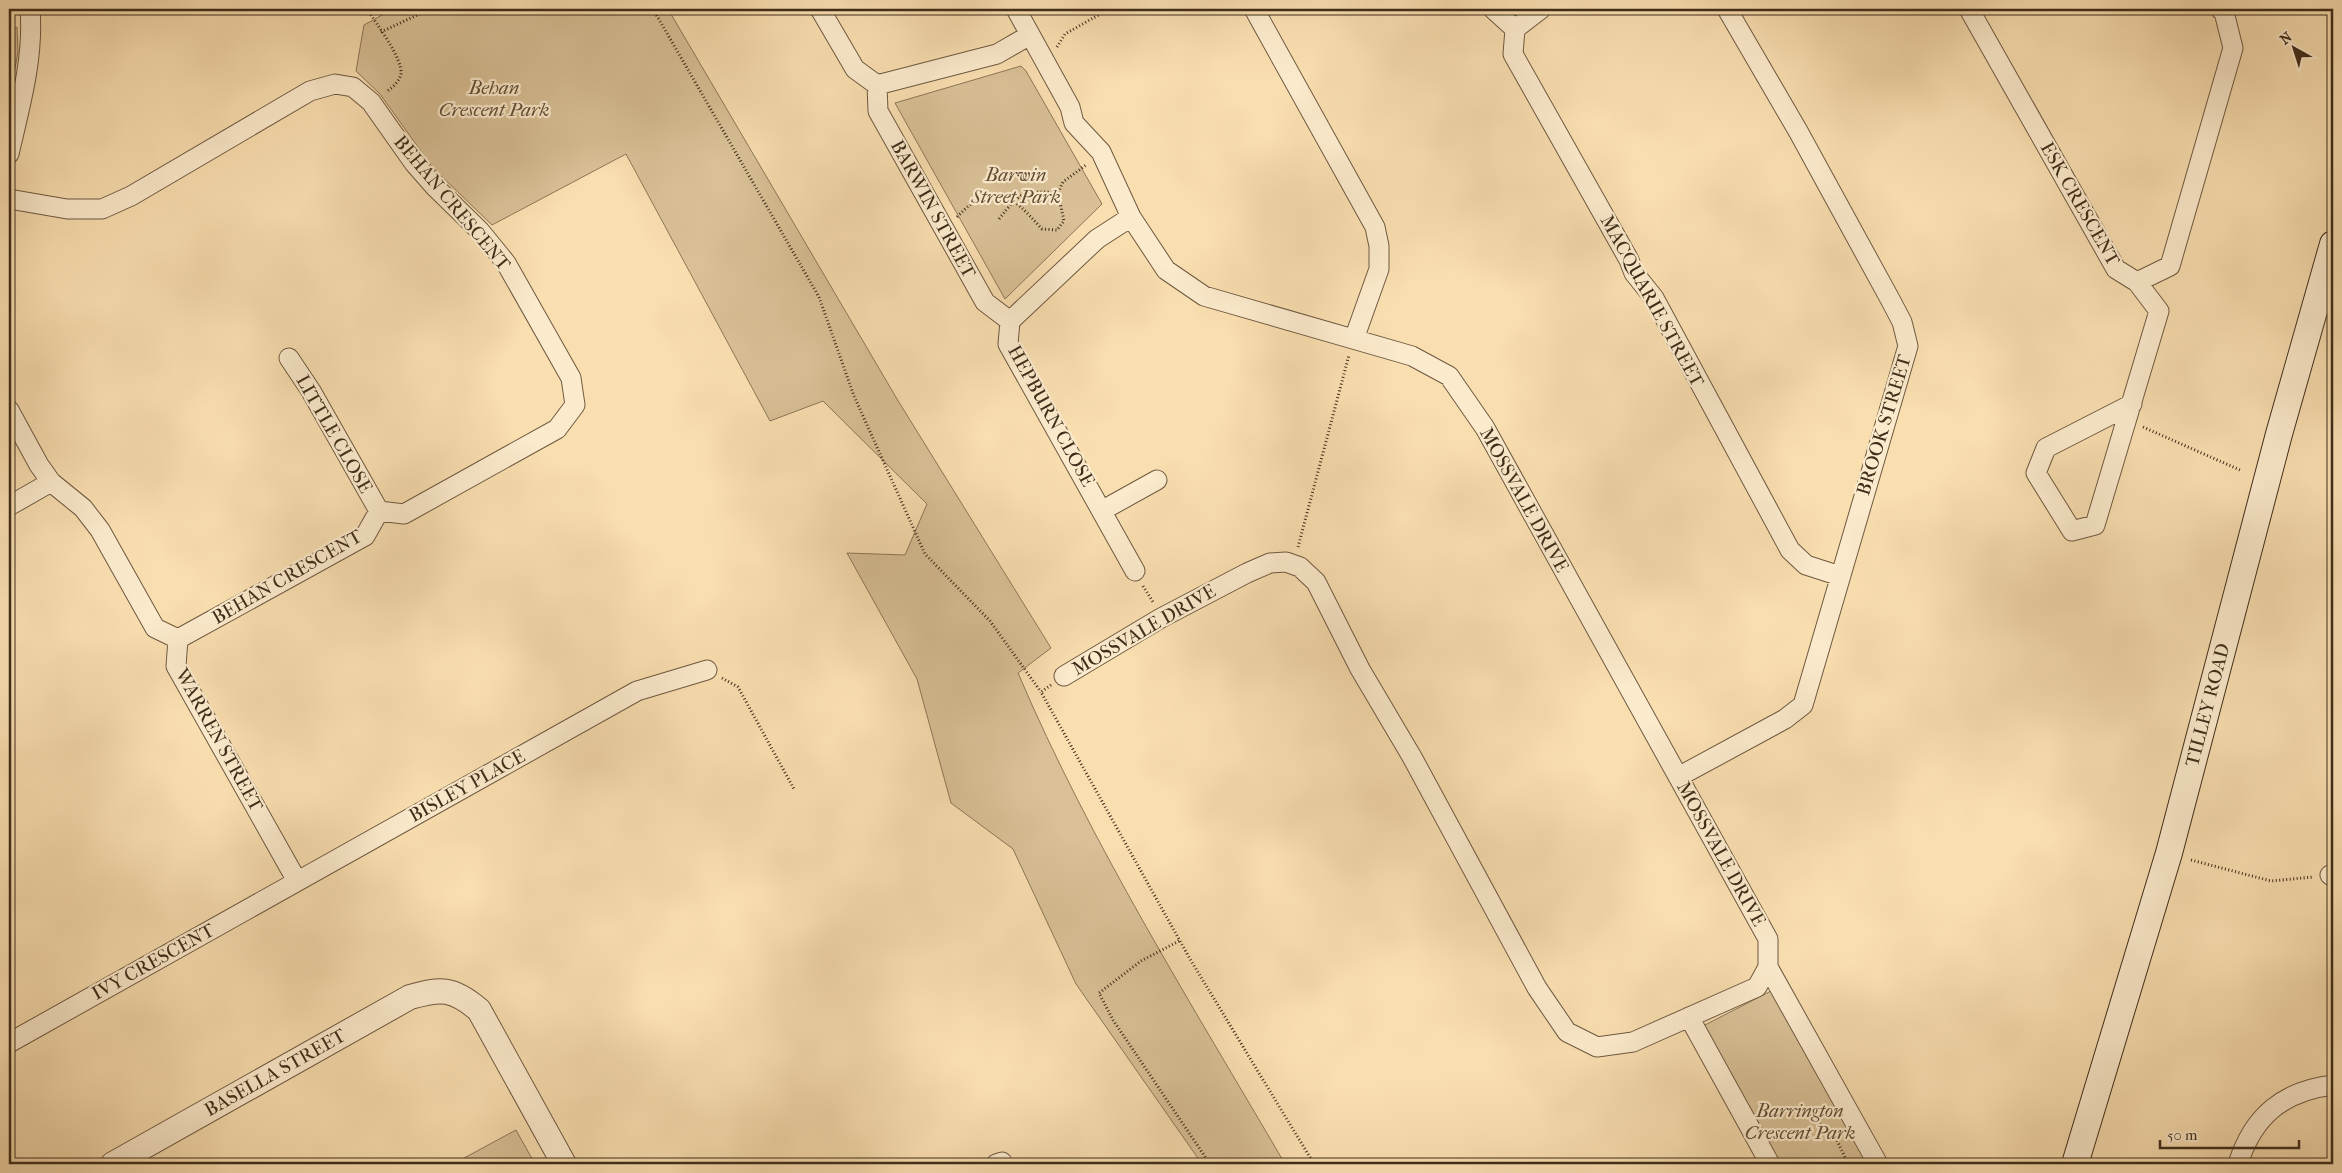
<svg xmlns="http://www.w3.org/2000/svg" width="2342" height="1173" viewBox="0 0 2342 1173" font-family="'IM FELL French Canon',serif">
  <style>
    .green { fill: #d9c096; stroke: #8c7658 }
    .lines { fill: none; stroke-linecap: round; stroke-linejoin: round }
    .minor-casing { stroke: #6e5940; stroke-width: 21 }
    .tertiary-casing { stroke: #6e5940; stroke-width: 26 }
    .secondary-casing { stroke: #3f2d1a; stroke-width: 28 }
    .path { stroke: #3f2d1a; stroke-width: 3; stroke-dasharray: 1 2.5; stroke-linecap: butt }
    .minor { stroke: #fbeacc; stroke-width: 19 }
    .tertiary { stroke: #fbeacc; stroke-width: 24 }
    .secondary { stroke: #fbeacc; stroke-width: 26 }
    .labels { text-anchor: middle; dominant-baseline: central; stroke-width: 4.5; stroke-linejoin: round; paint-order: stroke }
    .park-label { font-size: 19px; font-style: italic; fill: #5e4a33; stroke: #fbeacc }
    .street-label { font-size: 19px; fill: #3f2d1a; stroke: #fbeacc }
  </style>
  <rect width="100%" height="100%" fill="#f9deb0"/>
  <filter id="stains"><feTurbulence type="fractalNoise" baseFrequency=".004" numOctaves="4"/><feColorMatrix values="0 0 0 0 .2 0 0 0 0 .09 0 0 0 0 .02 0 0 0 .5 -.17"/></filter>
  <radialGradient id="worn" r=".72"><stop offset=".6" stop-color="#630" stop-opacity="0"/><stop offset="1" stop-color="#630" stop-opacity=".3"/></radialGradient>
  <path class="green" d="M393 9H668L897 399 1051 648 1018 673C1091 844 1191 1003 1285 1164H1202L1076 984 1013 849 951 803 917 679 847 553 905 555 927 504 823 401 770 421 626 154 492 225 433 168 380 94 356 71 364 25Z
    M17 27 18 52 9 102V32Z
    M1021 66 1026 71 1102 204 1005 299 895 103Z
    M1771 991 1868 1164H1780L1703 1026Z
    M516 1130 535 1164H453Z"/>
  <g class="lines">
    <g class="minor-casing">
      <path id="minor" d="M820 9 855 69 877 85 997 54 1030 35
        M1016 9 1070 107 1074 123 1101 152 1131 217 1166 270 1204 296 1412 356 1449 376 1485 428 1768 939V967L1757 987 1633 1042 1597 1047 1567 1032 1537 988 1412 757 1360 669 1316 582 1300 567 1286 562 1270 563 1247 573 1161 618 1064 676
        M1254 9 1375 227 1379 246V269L1354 339
        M1493 9 1515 29
        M1541 9 1515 29 1513 54 1629 260 1634 273 1654 298 1790 550 1806 565 1840 576
        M1969 9 2116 269 2137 282 2159 311 2095 525 2072 531 2036 473 2046 448 2132 404
        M877 85 878 111 985 302 1010 321
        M9 154C20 106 34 58 30 9
        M9 199 67 209H102L131 196 310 91 335 84 353 87 371 102 414 163 435 187 480 231 506 263 571 378 575 405 557 429 404 514 379 511 365 536 178 639
        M1131 217 1097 239 1010 321 1008 344 1135 571
        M2137 282 2170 266 2233 48 2224 12 2220 9
        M289 358 311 391 379 511
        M9 410 39 465 51 482 83 508 100 530 155 628 178 639 176 666 297 881
        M9 506 51 482
        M1103 510 1157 480
        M1678 777 1785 719 1803 705 1908 346 1902 322 1891 301 1798 131 1727 9
        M2330 875 2333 874
        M1768 967 1878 1164
        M1689 1017 1770 1164
        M9 1043 637 691 707 670
        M996 1164 1002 1162
        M2238 1164C2253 1116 2283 1091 2333 1085"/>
    </g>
    <g class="tertiary-casing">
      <g id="tertiary">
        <path id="s1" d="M113 1164 410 997C442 988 453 988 479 1010L564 1164"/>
      </g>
    </g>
    <g class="secondary-casing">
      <g id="secondary">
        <path id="s2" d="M2075 1164 2169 853 2279 434 2333 244"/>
      </g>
    </g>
    <path class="path" d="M367 9C376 23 403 59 401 74 399 82 392 88 386 92
      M653 9 819 297 854 396 925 554 990 621 1041 692
      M381 32 430 9
      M1057 47 1065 34 1109 9
      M957 217C995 177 1011 195 1042 229L1057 230 1064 221 1058 193 1063 182 1086 165
      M999 219C1020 192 1023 190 1058 193
      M2143 427 2240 470
      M1298 547 1349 355
      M1143 586 1153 602
      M722 678 738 687 794 789
      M1051 685 1041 692 1190 959 1314 1164
      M2191 860 2271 881 2313 877
      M1179 941 1141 961 1099 993 1113 1020 1210 1164
      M1801 1108 1835 1136 1848 1164"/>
    <use href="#minor" class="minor"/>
    <use href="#tertiary" class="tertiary"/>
    <use href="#secondary" class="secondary"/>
  </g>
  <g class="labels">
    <g class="park-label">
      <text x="494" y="88">Behan<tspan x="494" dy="22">Crescent Park</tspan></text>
      <text x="1016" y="175">Barwin<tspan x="1016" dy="22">Street Park</tspan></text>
      <text x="1800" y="1111">Barrington<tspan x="1800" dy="22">Crescent Park</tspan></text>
    </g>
    <g class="street-label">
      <text transform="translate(452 203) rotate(50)">BEHAN CRESCENT</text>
      <text transform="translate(2080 204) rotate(60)">ESK CRESCENT</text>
      <text transform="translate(933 209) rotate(61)">BARWIN STREET</text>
      <text transform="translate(1652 301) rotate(61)">MACQUARIE STREET</text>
      <text transform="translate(1051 416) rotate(61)">HEPBURN CLOSE</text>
      <text transform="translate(1884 425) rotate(-73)">BROOK STREET</text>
      <text transform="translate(334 434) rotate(60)">LITTLE CLOSE</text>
      <text transform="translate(1524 500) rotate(61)">MOSSVALE DRIVE</text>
      <text transform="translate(287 577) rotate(-30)">BEHAN CRESCENT</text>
      <text transform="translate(1144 630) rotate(-30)">MOSSVALE DRIVE</text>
      <text stroke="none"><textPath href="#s2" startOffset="478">TILLEY ROAD</textPath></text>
      <text transform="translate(219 740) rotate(61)">WARREN STREET</text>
      <text transform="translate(467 786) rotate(-29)">BISLEY PLACE</text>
      <text transform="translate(1721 854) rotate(61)">MOSSVALE DRIVE</text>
      <text transform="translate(153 962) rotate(-29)">IVY CRESCENT</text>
      <text stroke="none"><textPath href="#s1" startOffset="186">BASELLA STREET</textPath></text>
    </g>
  </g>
  <rect width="2342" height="1173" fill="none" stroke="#f9deb0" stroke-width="30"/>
  <rect x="10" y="10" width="2322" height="1153" fill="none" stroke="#3f2d1a" stroke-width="2.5"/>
  <rect x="15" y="15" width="2312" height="1143" fill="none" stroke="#3f2d1a"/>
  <g transform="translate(2294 48) rotate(321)" stroke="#fbeacc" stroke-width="4" paint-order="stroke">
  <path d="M0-4L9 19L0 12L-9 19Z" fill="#3f2d1a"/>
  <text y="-8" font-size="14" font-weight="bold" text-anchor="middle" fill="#3f2d1a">N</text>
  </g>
  <path d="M2160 1140v8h139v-8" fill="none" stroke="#3f2d1a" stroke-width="2.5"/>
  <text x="2167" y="1140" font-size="15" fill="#3f2d1a" stroke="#fbeacc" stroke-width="4" paint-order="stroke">50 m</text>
  <rect width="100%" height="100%" filter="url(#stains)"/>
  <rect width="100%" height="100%" fill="url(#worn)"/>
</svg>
